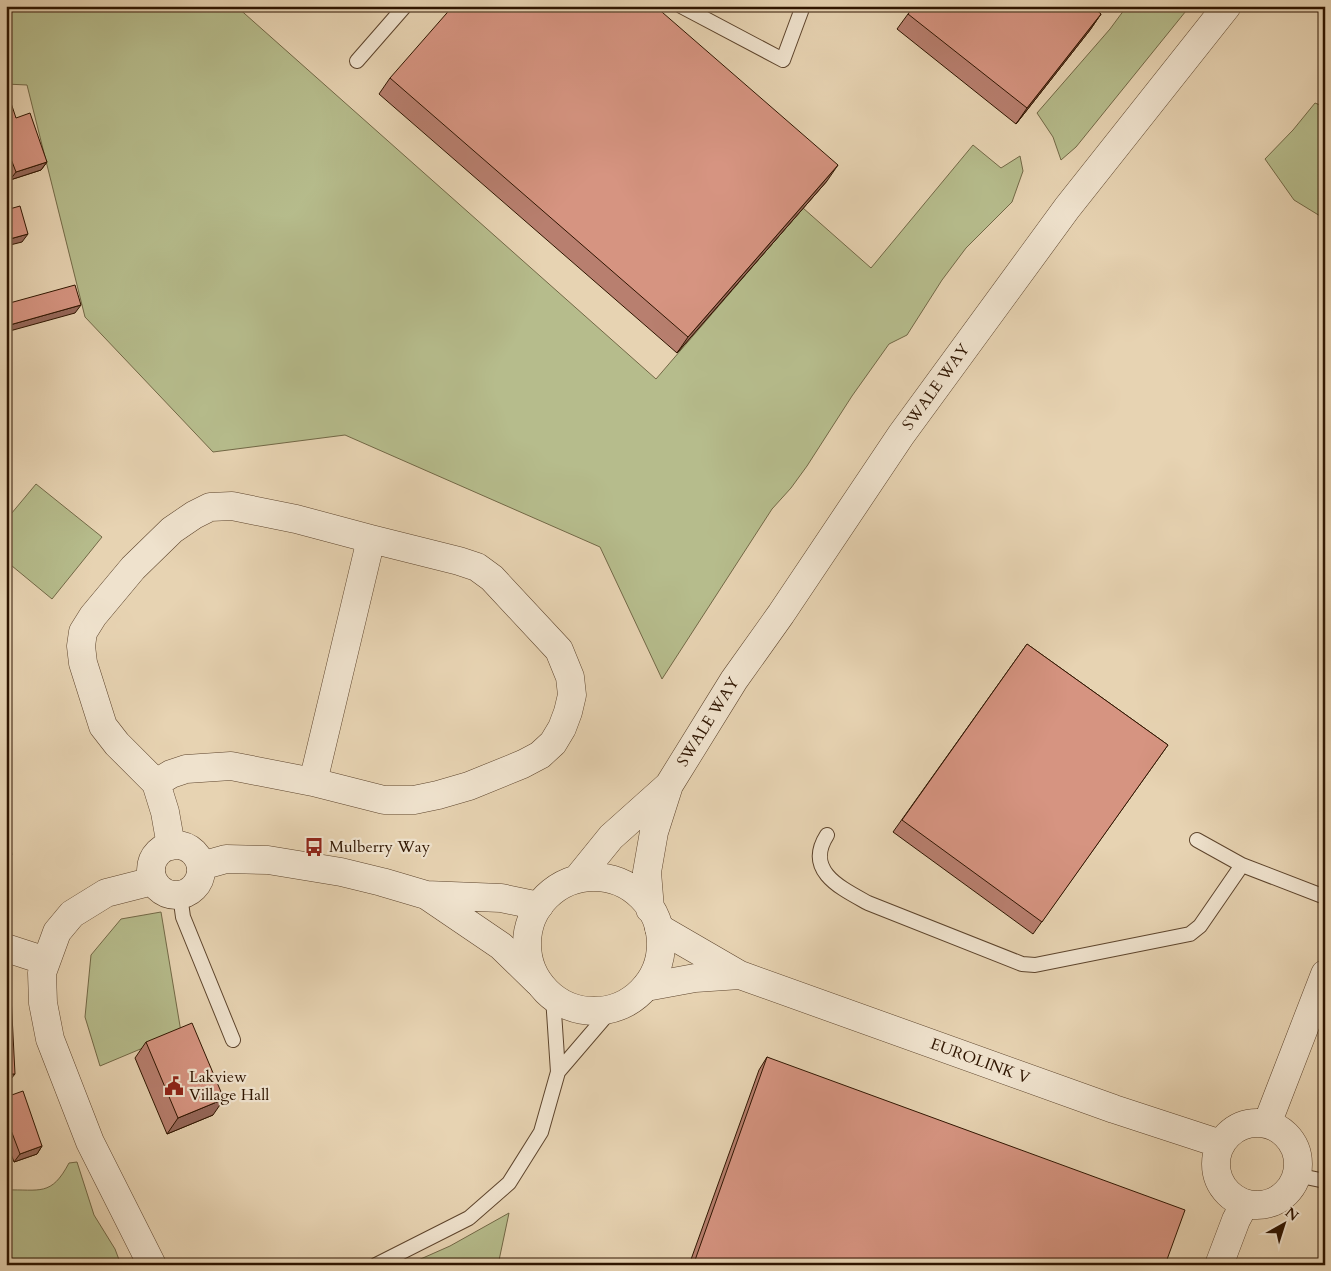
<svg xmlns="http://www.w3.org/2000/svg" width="1331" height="1271" viewBox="0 0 1331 1271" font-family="Cardo,serif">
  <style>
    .green { fill: #b6bc8c; stroke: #726846 }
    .water { fill: #98b7b2; stroke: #6e766b }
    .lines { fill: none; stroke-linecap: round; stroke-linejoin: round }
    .service-casing { stroke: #5d442c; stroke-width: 16 }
    .minor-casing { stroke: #5d442c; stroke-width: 29 }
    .tertiary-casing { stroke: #5d442c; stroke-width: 29 }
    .service { stroke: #efe2cd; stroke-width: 14 }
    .minor { stroke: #efe2cd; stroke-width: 28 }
    .tertiary { stroke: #efe2cd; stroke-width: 28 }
    .wall { fill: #b87f6f; stroke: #2f1500 }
    .shaded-wall { fill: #96685a; stroke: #2f1500 }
    .building { fill: #d69481; stroke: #2f1500 }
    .labels { text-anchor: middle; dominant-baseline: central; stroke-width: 4.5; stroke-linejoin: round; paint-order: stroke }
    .street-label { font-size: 16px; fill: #2f1500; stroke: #efe2cd }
    .poi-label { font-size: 16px; fill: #2f1500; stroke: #efe2cd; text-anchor: start }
  </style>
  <rect width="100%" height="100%" fill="#e7d3b2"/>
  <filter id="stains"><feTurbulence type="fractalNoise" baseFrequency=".004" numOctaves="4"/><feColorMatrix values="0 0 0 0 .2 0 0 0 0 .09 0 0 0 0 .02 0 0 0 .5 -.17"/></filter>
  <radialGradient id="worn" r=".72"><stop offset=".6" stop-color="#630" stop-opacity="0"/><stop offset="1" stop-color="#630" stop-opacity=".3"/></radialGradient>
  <path class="green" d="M6 6H236L656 379 803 208 871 268 973 145 1001 168 1020 156 1023 171 1012 202 966 248 942 280 907 335 889 344 852 396 807 466 791 488 772 509 662 679 600 547 345 435 213 452 85 317 27 85 6 84Z
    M1127 6H1190L1076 147 1061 160 1053 137 1037 113 1110 29Z
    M1315 103 1325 107V219L1294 200 1265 159 1293 130Z
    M36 484 102 537 52 599 6 561V520Z
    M161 912 181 1032 100 1066 85 1017 91 955 121 919Z
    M77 1162 94 1215 115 1249 121 1265H6V1190C40 1189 51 1197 69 1163Z
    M509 1213 498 1265H407L450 1246Z"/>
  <path class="water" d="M6 816 12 855 6 854Z"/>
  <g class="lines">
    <g class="service-casing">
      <path id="service" d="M681 6 783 60 803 6
        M357 61 405 6
        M827 835C804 871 841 888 868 903L1022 964 1035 965 1190 934 1200 926 1242 865
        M1197 840 1242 865 1325 897
        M180 895 183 917 233 1040
        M558 1072 612 1009
        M1296 1175 1325 1181
        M376 1265 469 1218 509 1183 541 1132 558 1072 553 997"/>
    </g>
    <g class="minor-casing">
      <path id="minor" d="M313 782 371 539
        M156 783 171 774 186 769 231 766 313 782 384 800H414L438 795 469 786 523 764 540 755 553 743 562 728 568 712 572 695 570 677 559 650 492 578 477 567 459 561 371 539 296 519 232 506 210 507 194 515 172 530 133 568 93 616 83 632 81 646 83 663 103 726 117 744 156 783 165 812 171 846
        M151 870a25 25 0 1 1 50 0a25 25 0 1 1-50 0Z
        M201 866 226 859 268 860 341 872 382 882 426 895 501 898 539 906
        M426 895 501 946 538 982
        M659 928 740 975 1114 1109 1221 1144
        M6 948 46 961
        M646 987 695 978 740 975
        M1216 1164a41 41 0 1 1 82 0a41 41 0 1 1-82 0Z
        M1267 1124 1325 974
        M152 1265 90 1142 50 1039 43 1003 42 973 57 932 72 914 106 893 153 881
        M1219 1265 1236 1220 1245 1203"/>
    </g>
    <g class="tertiary-casing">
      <path id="tertiary" d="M527 944a67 67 0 1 1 134 0a67 67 0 1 1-134 0Z
        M577 879 611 837 668 786
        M650 909 647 872 654 832 669 785 734 680 781 614 901 435 1067 208 1227 6"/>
    </g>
    <use href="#service" class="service"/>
    <use href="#minor" class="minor"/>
    <use href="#tertiary" class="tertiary"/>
  </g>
  <path class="wall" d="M908 14H1101L1090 30 1016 124 897 29Z
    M390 78 827 181 677 353 379 94Z
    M6 105 47 162 41 170 10 180 6 170Z
    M1027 644 1168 745 1033 934 893 832Z
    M146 1042 213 1115 167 1134 135 1058Z
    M767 1057 1165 1265H689L759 1070Z
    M6 1097 42 1146 37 1154 14 1162 6 1141Z"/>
  <path class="shaded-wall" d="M1101 14 1090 30 1016 124 1027 108Z
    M47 162 41 170 10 180 16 172Z
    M838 165 827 181 677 353 688 337Z
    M28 234 22 242 6 246V240Z
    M81 305 75 313 6 332V326Z
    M6 1074H15L6 1085Z
    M224 1099 213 1115 167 1134 178 1118Z
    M42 1146 37 1154 14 1162 20 1154Z"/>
  <path class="building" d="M453 6H655L838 165 688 337 390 78Z
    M914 6H1092L1101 14 1027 108 908 14Z
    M11 103 16 118 30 113 47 162 16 172 6 146V105Z
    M20 206 28 234 6 240V210Z
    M75 285 81 305 6 326V304Z
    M1027 644 1168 745 1042 922 902 820Z
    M10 976 15 1074H6V977Z
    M192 1023 224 1099 178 1118 146 1042Z
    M767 1057 1185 1210 1165 1265H697L694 1263Z
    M23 1091 42 1146 20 1154 6 1117V1097Z"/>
  <defs>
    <g id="bus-bare" transform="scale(1.5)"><path d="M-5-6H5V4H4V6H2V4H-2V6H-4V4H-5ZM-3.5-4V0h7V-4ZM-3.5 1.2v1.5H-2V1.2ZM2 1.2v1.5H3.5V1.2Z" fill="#8f2418" stroke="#efe2cd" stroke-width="2.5" paint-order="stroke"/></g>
    <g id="civic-bare" transform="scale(1.5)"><path d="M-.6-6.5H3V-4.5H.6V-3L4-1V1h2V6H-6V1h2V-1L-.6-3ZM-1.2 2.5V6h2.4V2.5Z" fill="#8f2418" stroke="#efe2cd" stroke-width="2.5" paint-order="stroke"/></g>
  </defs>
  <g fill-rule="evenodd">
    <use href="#bus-bare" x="314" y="847"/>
    <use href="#civic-bare" x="174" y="1086"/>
  </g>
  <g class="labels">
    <g class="street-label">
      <text transform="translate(936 387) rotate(-54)">SWALE WAY</text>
      <text transform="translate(708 722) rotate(-58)">SWALE WAY</text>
      <text transform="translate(980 1061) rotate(20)">EUROLINK V</text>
    </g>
    <g class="poi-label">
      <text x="329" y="847">Mulberry Way</text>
      <text x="189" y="1077">Lakview<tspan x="189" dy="18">Village Hall</tspan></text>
    </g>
  </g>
  <rect width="1331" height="1271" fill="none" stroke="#e7d3b2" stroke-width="25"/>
  <rect x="8" y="8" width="1316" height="1256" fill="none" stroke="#2f1500" stroke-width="2.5"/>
  <rect x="12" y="12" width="1306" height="1246" fill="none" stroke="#2f1500"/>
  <g transform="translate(1284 1224) rotate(39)" stroke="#efe2cd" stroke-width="4" paint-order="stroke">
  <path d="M0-4L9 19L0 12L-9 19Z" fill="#2f1500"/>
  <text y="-8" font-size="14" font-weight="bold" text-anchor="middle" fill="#2f1500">N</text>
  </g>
  <rect width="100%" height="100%" filter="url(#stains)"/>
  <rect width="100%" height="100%" fill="url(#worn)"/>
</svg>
